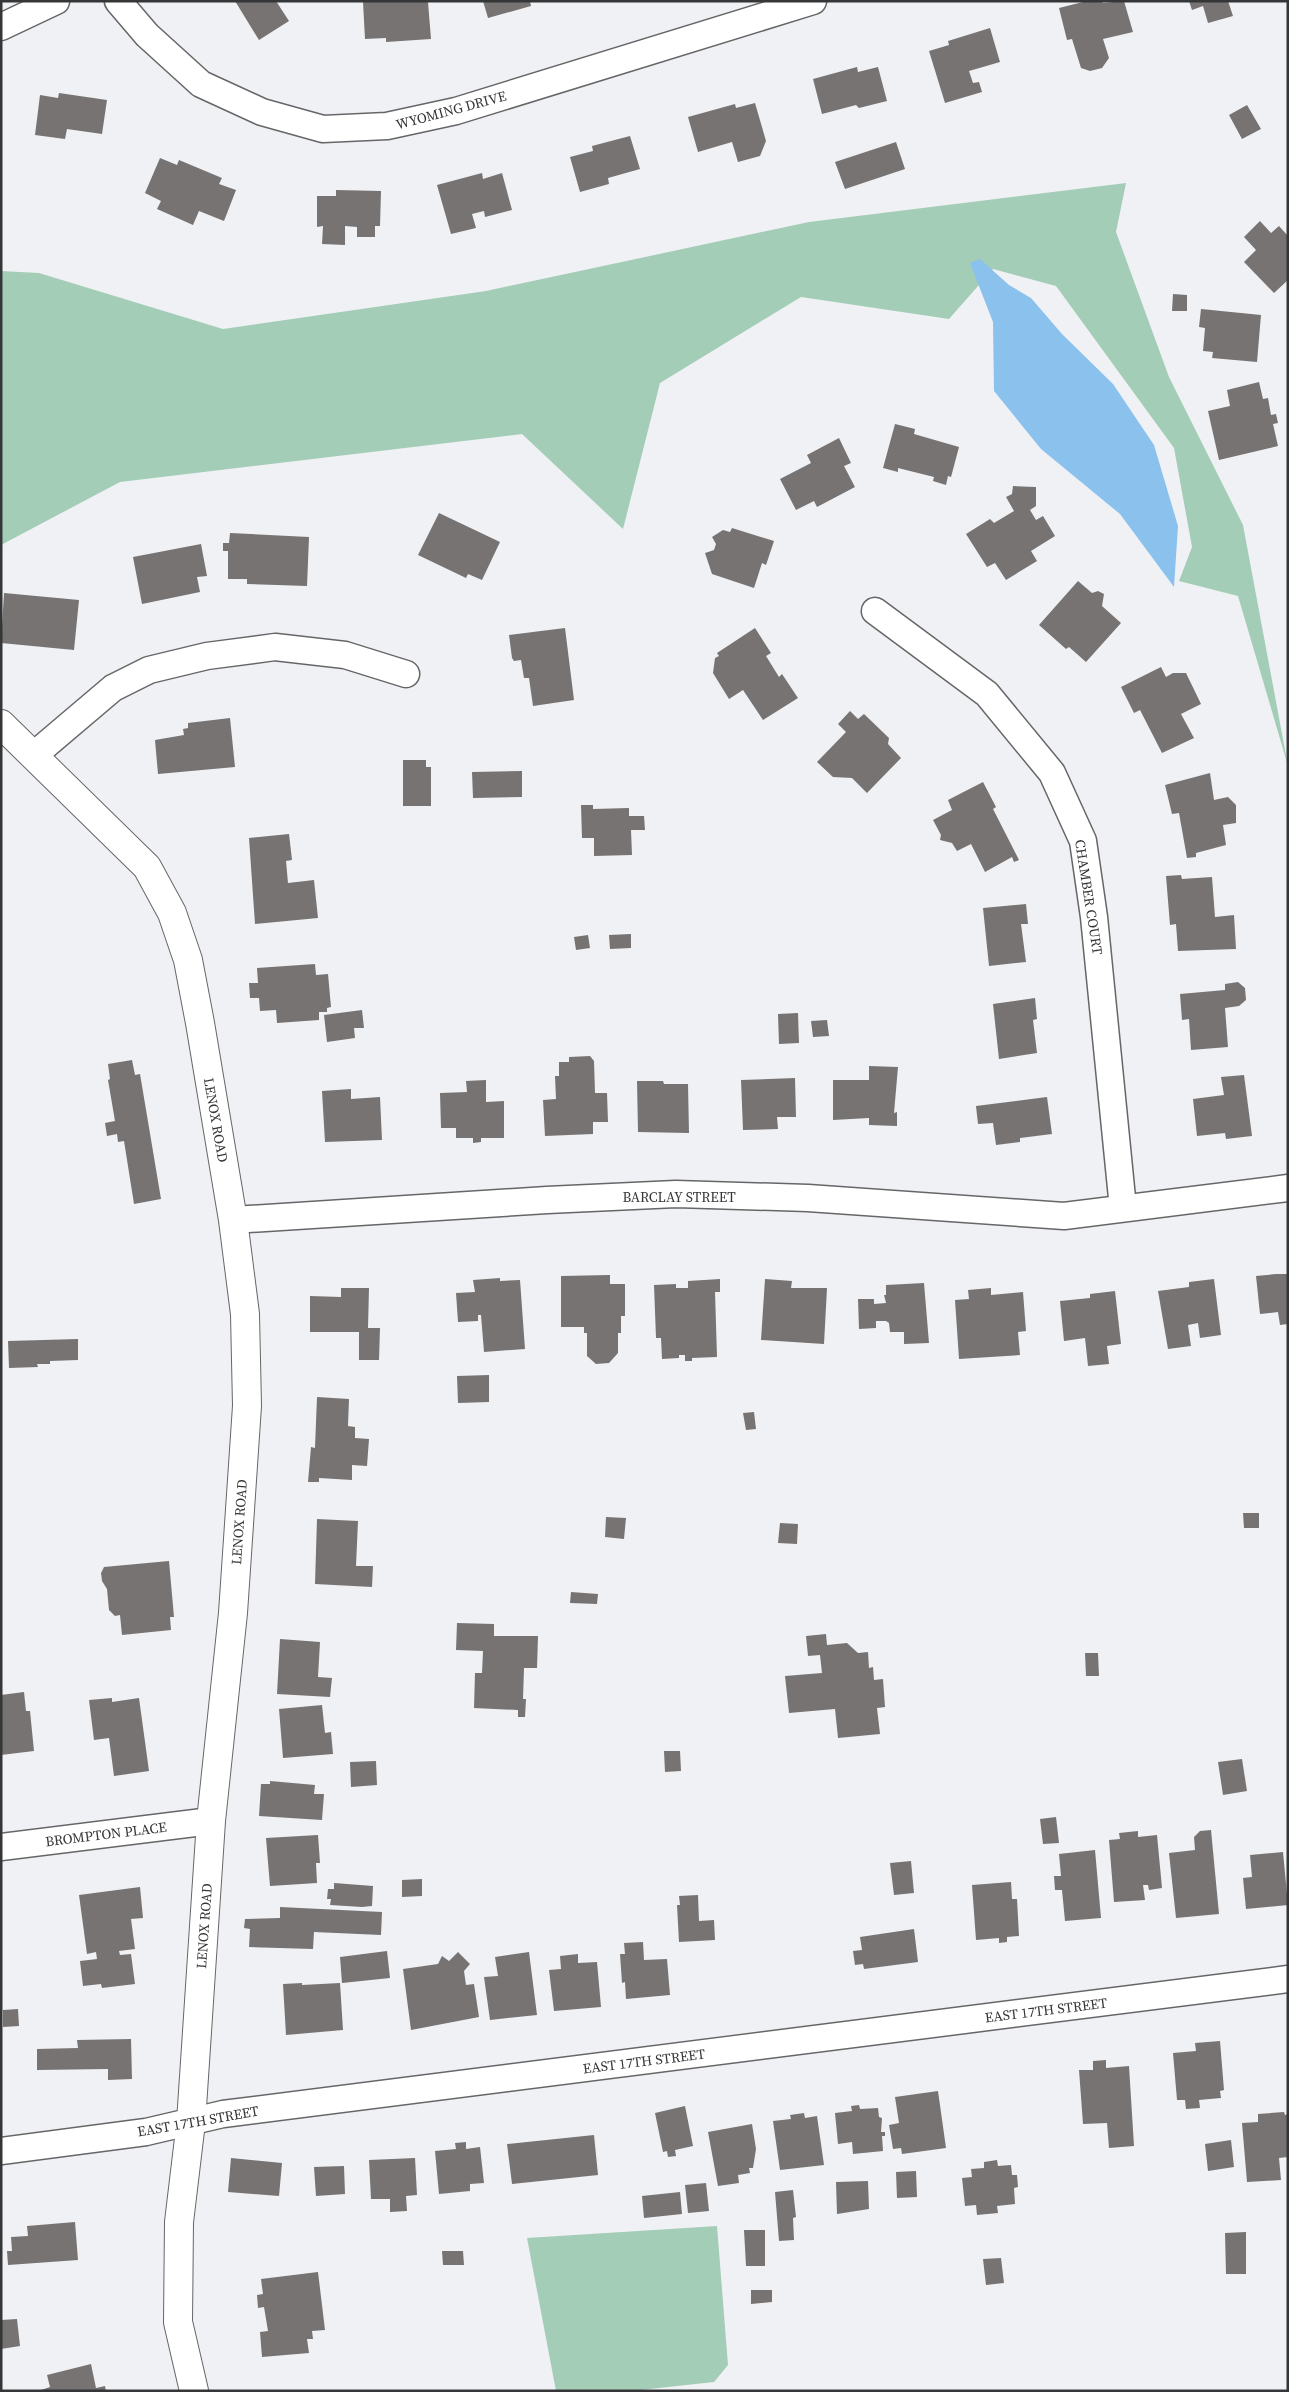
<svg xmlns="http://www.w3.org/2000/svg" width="1289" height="2392" viewBox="0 0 1289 2392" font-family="'Source Serif 4',serif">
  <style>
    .green { fill: #a4cdb8 }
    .water { fill: #8ac1ed }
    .building { fill: #767372 }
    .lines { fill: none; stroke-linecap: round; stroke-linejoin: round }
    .street-casing { stroke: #666668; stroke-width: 29 }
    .secondary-casing { stroke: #666668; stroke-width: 30 }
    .street { stroke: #fff; stroke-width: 26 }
    .secondary { stroke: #fff; stroke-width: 28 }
    .labels { text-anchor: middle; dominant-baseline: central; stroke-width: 5; stroke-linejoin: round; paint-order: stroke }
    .street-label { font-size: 14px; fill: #353637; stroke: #fff }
  </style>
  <rect width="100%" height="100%" fill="#f0f1f4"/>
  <path class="green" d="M1126 183 1116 232 1169 377 1243 525 1288 766 1238 596 1179 581 1192 547 1174 448 1056 286 993 269 949 319 801 297 660 383 623 529 522 434 120 482 1 545V271L39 273 223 329 486 291 809 222Z
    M717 2226 728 2365 714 2382 631 2391H556L527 2238Z"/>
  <path class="water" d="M980 259 1009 285 1031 298 1062 334 1113 384 1154 445 1178 526 1174 587 1120 514 1041 449 994 391 993 322 970 263Z"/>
  <path class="building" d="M235 1H276L289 21 259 40Z
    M423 1 428 2 431 39 386 42V38L365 39 363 2Z
    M483 1H530L531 6 488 18Z
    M1087 1H1102L1103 3 1124 1 1133 32 1103 39 1109 58 1102 68 1090 71 1081 68 1072 39 1067 40 1059 8Z
    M1189 1H1228L1233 16 1208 23 1203 6 1192 10Z
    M990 28 1000 62 969 71 973 83 979 82 982 92 945 103 929 51 949 45 948 41Z
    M857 67 858 72 878 67 887 101 859 108 856 105 822 114 813 79Z
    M59 93 107 100 102 134 67 129 65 139 35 135 40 95 58 98Z
    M755 103 766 141 760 156 738 162 732 142 698 152 688 117 735 104 736 108Z
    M1247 105 1261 129 1242 139 1229 115Z
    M630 136 640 169 608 178 609 184 580 192 570 157 593 151 592 146Z
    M896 142 905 169 845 189 835 162Z
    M160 158 177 165 179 160 222 178 219 184 236 190 224 221 199 211 193 225 157 209 161 201 145 193Z
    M482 173 483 179 502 173 512 210 485 217 484 211 472 214 476 228 451 234 437 185Z
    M336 190 381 191 380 226H375V237H357V227L345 226V245L322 244 323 226 317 227V196H336Z
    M1260 221 1271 233 1279 226 1288 236V280L1274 293 1244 262 1256 250 1244 237Z
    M1173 294 1187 295V311H1172Z
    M1201 309 1261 315 1257 362 1212 358 1213 352 1203 351 1205 328 1199 327Z
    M1259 382 1263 399 1268 398 1271 415 1276 414 1278 423 1273 424 1278 446 1219 460 1208 411 1230 406 1227 390Z
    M895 424 915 429 914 434 959 447 951 477 948 476 946 485 933 481 934 477 898 468V472L883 468Z
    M839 438 851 463 844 466 855 487 817 507 814 501 796 510 780 479 811 463 807 455Z
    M1013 486 1036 487V506L1030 510 1036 520 1043 516 1055 536 1031 551 1037 561 1006 580 995 563 987 567 966 534 990 519 994 523 1014 511 1006 497 1012 494Z
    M439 513 500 542 482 580 468 574 466 578 418 555Z
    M732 528 774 541 766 565 762 563 754 588 712 574 705 553 714 550 716 544 712 537 723 530 730 532Z
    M230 533 309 537 307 586 247 584V579H228V551H223V543H229Z
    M201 544 207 576 197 577 200 592 142 604 133 557Z
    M1078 581 1092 593 1098 591 1104 594 1102 606 1121 623 1086 662 1069 647 1066 649 1039 625Z
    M4 593 79 600 74 650 1 643Z
    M565 628 574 700 533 706 529 678H524L521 660 514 661 512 658 509 635Z
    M755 628 771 653 766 656 779 677 782 674 798 698 763 720 743 690 729 699 713 673 715 658 719 656 717 653Z
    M1161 667 1166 677 1173 673H1186L1201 704 1181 714 1194 738 1162 753 1140 710 1134 713 1121 687Z
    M850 711 858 719 864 714 889 738 888 744 901 758 867 793 852 778 833 777 817 762 846 732 838 724Z
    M230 718 235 767 158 774 155 740 184 735 183 729 188 728V723Z
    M403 760H426V767H431V806H403Z
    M522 771V797L473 798 472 772Z
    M1210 773 1214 800 1228 797 1236 805V823L1223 825 1226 845 1196 853V857L1187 858 1179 813 1172 814 1165 785Z
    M983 782 996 807 993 809 1019 860 1014 862 1012 857 985 872 971 844 957 851 952 843 940 840 941 835 933 820 952 810 948 800Z
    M581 805H593V809L629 808V816H644L645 830H631L632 855 594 856V838H582Z
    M289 834 292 860 286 861 288 883 314 880 318 918 255 924 249 838Z
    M1181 875 1182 879 1212 877 1215 917 1234 915 1236 949 1178 951 1176 924 1170 925 1166 876Z
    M1026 904 1028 924H1021L1026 962 989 966 983 908Z
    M631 934V948L610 949 609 935Z
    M588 935 590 948 576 950 574 937Z
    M315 964 316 975 328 974 331 1007 327 1008V1012H319V1020L277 1023 276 1010 260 1011 259 998H250L249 983H258L257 968Z
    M1238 982 1245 988 1246 1000 1239 1006 1225 1008 1228 1047 1191 1050 1189 1019 1182 1020 1180 994 1225 990V984Z
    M1035 998 1037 1019 1033 1020 1037 1053 999 1059 993 1004Z
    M362 1010 364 1028H354L355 1038 327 1042 324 1015Z
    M798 1013 799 1043 779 1044 778 1014Z
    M827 1020 829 1036 813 1037 811 1021Z
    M590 1056 594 1061 595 1093H607L608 1122H593V1134L545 1136 543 1100 556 1099 555 1076H559V1062H569V1057Z
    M132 1060 135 1075 140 1074 161 1199 134 1204 124 1141 118 1142 117 1134 107 1136 105 1123 115 1121 108 1080 110 1079 108 1064Z
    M869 1066 898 1067 894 1113 897 1112V1126L869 1125V1118L833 1120V1080H869Z
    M1244 1075 1252 1136 1226 1139 1225 1133 1197 1136 1193 1099 1224 1095 1221 1077Z
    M795 1078 796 1117H777L778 1129 743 1130 741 1080Z
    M486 1080V1102L504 1101V1138H481V1142L473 1143V1138H456V1128H441L440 1093 467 1092 466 1081Z
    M637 1081H663L664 1084H688L689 1133 638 1132Z
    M351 1089V1099L380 1097 382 1140 325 1142 322 1091Z
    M1047 1097 1052 1134 1020 1138V1142L996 1145 993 1123 978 1124 976 1106Z
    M1276 1274H1288V1324L1280 1325 1278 1312 1260 1314 1256 1276Z
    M610 1275V1284H625V1316H621V1333H618V1353L609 1363 596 1364 587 1356V1333H584V1327H561V1276Z
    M500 1278V1281L520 1280 525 1349 484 1352 481 1315H478V1321L458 1322 456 1293 475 1292 473 1280Z
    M720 1279V1292H715L717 1357 692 1358V1361H685V1355H679V1358L662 1359 661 1338H656L654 1285 676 1284V1288H688V1281Z
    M765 1279 792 1281 791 1288H827L824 1344 761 1340Z
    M1214 1279 1221 1335 1200 1338 1198 1323 1188 1325 1191 1346 1168 1349 1158 1291 1189 1287V1282Z
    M924 1283 929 1343 904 1344V1332H890L889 1323 886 1321H876V1328L859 1329 858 1299H874V1304L886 1303 884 1295H886V1285Z
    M341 1288H369L368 1328H380L379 1360H359V1332H310V1296L341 1297Z
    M991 1288V1295L1023 1292 1026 1331 1018 1332 1020 1355 959 1359 955 1300 969 1299 968 1290Z
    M1115 1291 1121 1344 1107 1346 1109 1364 1088 1366 1085 1338 1064 1341 1060 1301 1090 1298V1294Z
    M78 1339V1360L50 1361V1364H37L38 1367 9 1368 8 1341Z
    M489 1375V1402L458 1403 457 1376Z
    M317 1397 349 1399 348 1426 355 1427V1438L369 1439 367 1466 352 1465V1480L319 1478V1482H308L311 1447 315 1448Z
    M754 1412 756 1429 746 1430 743 1413Z
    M1243 1513H1259V1528H1244Z
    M606 1517 626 1518 624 1539 605 1537Z
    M317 1519 358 1521 356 1566H373L372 1587 315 1584Z
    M780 1523 798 1524 797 1544 778 1543Z
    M169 1561 174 1617H170L171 1630 122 1635 120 1615 115 1616 109 1610 107 1589 102 1581 101 1573 104 1567Z
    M571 1592 598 1594 597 1604 570 1603Z
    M457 1623 494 1624V1636H538L537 1668H524L523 1699H526L525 1717H518V1710L474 1708 475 1673H482L483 1651 456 1650Z
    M826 1634 827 1645 847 1643 858 1653 868 1652 869 1668 873 1667 874 1680 883 1679 885 1707 877 1708 880 1734 838 1738 835 1709 789 1713 785 1676 822 1673 820 1655 808 1656 806 1636Z
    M280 1639 320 1642 318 1677 332 1678 330 1697 277 1694Z
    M1085 1653H1098L1099 1676H1086Z
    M24 1692 26 1711H30L34 1751 1 1755V1695Z
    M112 1698V1702L139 1698 149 1771 114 1776 109 1738 94 1740 89 1700Z
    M322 1705 325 1733 331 1732 333 1754 283 1758 279 1709Z
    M664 1751H680L681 1771 665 1772Z
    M1242 1759 1247 1791 1223 1795 1218 1762Z
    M376 1761 377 1785 351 1787 350 1762Z
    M270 1781 315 1785 314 1794H324L322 1820 259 1816 261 1784H270Z
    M1056 1817 1059 1843 1043 1844 1040 1819Z
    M1211 1830 1219 1914 1176 1918 1169 1853 1195 1850 1194 1837 1200 1831Z
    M1138 1831V1837L1157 1835 1162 1888 1149 1890 1148 1885H1143L1145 1900 1114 1902 1109 1840 1120 1839 1119 1833Z
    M318 1835 320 1863H316L317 1883 270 1886 266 1838Z
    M1095 1850 1101 1918 1065 1921 1062 1890H1055L1054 1876H1061L1059 1854Z
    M1283 1852 1288 1905 1246 1909 1243 1878 1252 1877 1250 1855Z
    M911 1861 914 1893 894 1895 890 1863Z
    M422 1879V1896L402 1897V1880Z
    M1011 1882 1012 1899H1017L1019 1936 1007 1937V1942L999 1943V1938L976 1940 972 1885Z
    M334 1883 373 1886 372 1906 362 1907 330 1905 331 1899H327L328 1889H334Z
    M140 1887 143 1918 131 1919 135 1949 119 1951 120 1955 131 1954 135 1984 102 1988 101 1984 83 1986 80 1961 97 1959 96 1952 87 1954 79 1895Z
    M698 1895 699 1921 714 1920 715 1940 679 1942 677 1905H680L679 1896Z
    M280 1907 382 1912 381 1935 314 1932 313 1949 249 1947 250 1929 244 1928 245 1919 280 1918Z
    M914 1929 918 1962 864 1969 863 1964 855 1965 853 1951 862 1950 860 1937Z
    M643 1942 644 1960 667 1959 670 1995 626 1999 625 1982 622 1983 620 1954H625L624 1943Z
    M387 1951 390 1978 342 1983 340 1957Z
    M458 1952 470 1964 464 1971 466 1985 474 1984 479 2017 411 2030 403 1969 438 1964 442 1956 449 1961Z
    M529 1952 537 2015 490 2020 484 1977 498 1976 495 1957Z
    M578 1954V1963L597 1962 601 2007 554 2011 549 1970 561 1969 560 1956Z
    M302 1983V1985L340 1983 343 2030 286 2035 283 1984Z
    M18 2009 19 2026 3 2027V2010Z
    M131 2039 132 2079 108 2080V2069L37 2070V2049L78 2048 77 2040Z
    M1220 2041 1224 2090 1220 2091 1221 2098 1199 2100 1200 2108 1186 2109 1185 2100H1177L1173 2053 1196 2051 1195 2043Z
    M1106 2060V2068L1129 2066 1134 2146 1109 2148 1107 2123 1083 2124 1079 2070H1093V2061Z
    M938 2091 946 2148 902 2154 901 2148 893 2149 889 2125 899 2123 895 2097Z
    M859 2105 860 2109 878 2108 879 2117 882 2118 881 2132H885V2136H882L883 2151 853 2154 852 2142 838 2144 835 2113 852 2111 851 2106Z
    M685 2106 693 2146 675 2150 676 2156 668 2157 667 2151 663 2152 655 2113Z
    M1284 2112 1285 2115 1288 2114V2157L1279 2158 1281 2180 1247 2182 1242 2123 1258 2122V2114Z
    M804 2113 805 2118 817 2116 824 2165 780 2170 773 2121 791 2119 790 2115Z
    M752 2124 756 2149 753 2168H749L750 2173 738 2175 739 2183 718 2186 708 2132Z
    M594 2135 598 2175 512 2184 507 2144Z
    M1231 2140 1234 2167 1208 2171 1205 2144Z
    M466 2142V2149L480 2147 484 2183 470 2184V2191L439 2194 435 2151 456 2149 455 2143Z
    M231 2158 282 2163 279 2196 228 2192Z
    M415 2158 417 2195 406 2196 407 2211 390 2212V2199H371L369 2160Z
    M997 2160 998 2166 1011 2165 1012 2175H1017L1018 2187 1014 2188 1015 2204 997 2206 998 2213 977 2215 976 2205 965 2206 962 2178 972 2177 971 2169 984 2168V2162Z
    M344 2166 345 2194 316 2196 314 2167Z
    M916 2171 917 2197 897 2198 896 2172Z
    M868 2181 869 2209 837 2214 836 2182Z
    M706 2183 709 2211 688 2213 685 2185Z
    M793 2190 796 2217 793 2218 794 2240 779 2241 775 2192Z
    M680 2192 682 2214 644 2218 642 2196Z
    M75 2222 78 2260 8 2265 7 2251H12L11 2237 28 2236 27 2226Z
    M744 2230H765V2266H746Z
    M1246 2232V2274H1226L1225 2233Z
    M442 2251H463L464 2265H443Z
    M1001 2258 1004 2283 986 2285 983 2259Z
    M318 2272 325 2330 312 2331 313 2339H307L309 2353 262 2357 260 2332 268 2331 264 2307 258 2308 257 2295 263 2294 261 2279Z
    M751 2290H772V2302L751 2304Z
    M17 2319 20 2346 1 2349V2320Z
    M91 2364 96 2388 105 2386 106 2391H38L50 2387 47 2375Z"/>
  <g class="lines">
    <g class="street-casing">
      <path id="street" d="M118 1 147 35 201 84 262 112 323 129 387 126 456 111 813 1
        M1 27 56 1
        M875 611 987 694 1052 773 1083 841 1094 917 1123 1208
        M34 755 113 688 149 670 207 656 275 647 345 655 406 674
        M233 1220 547 1200 676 1194 808 1198 1064 1216 1288 1188
        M1 1847 211 1821
        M1 2151 146 2132 223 2114 1288 1979"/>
    </g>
    <g class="secondary-casing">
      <path id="secondary" d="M1 724 147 867 172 913 188 960 200 1023 233 1220 245 1314 247 1406 233 1613 211 1821 191 2122 179 2222 178 2322 194 2391"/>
    </g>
    <use href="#street" class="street"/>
    <use href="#secondary" class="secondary"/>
  </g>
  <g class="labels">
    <g class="street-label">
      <text transform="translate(451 110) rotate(-15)">WYOMING DRIVE</text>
      <text transform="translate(1089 897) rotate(81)">CHAMBER COURT</text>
      <text transform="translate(216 1120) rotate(80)">LENOX ROAD</text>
      <text x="679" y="1197">BARCLAY STREET</text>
      <text transform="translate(239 1522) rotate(-86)">LENOX ROAD</text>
      <text transform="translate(106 1834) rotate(-7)">BROMPTON PLACE</text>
      <text transform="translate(204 1926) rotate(-86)">LENOX ROAD</text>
      <text transform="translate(1046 2010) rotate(-7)">EAST 17TH STREET</text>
      <text transform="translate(644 2061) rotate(-7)">EAST 17TH STREET</text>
      <text transform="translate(198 2121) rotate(-10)">EAST 17TH STREET</text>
    </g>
  </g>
  <rect width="1289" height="2392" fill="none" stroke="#353637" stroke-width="5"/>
</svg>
